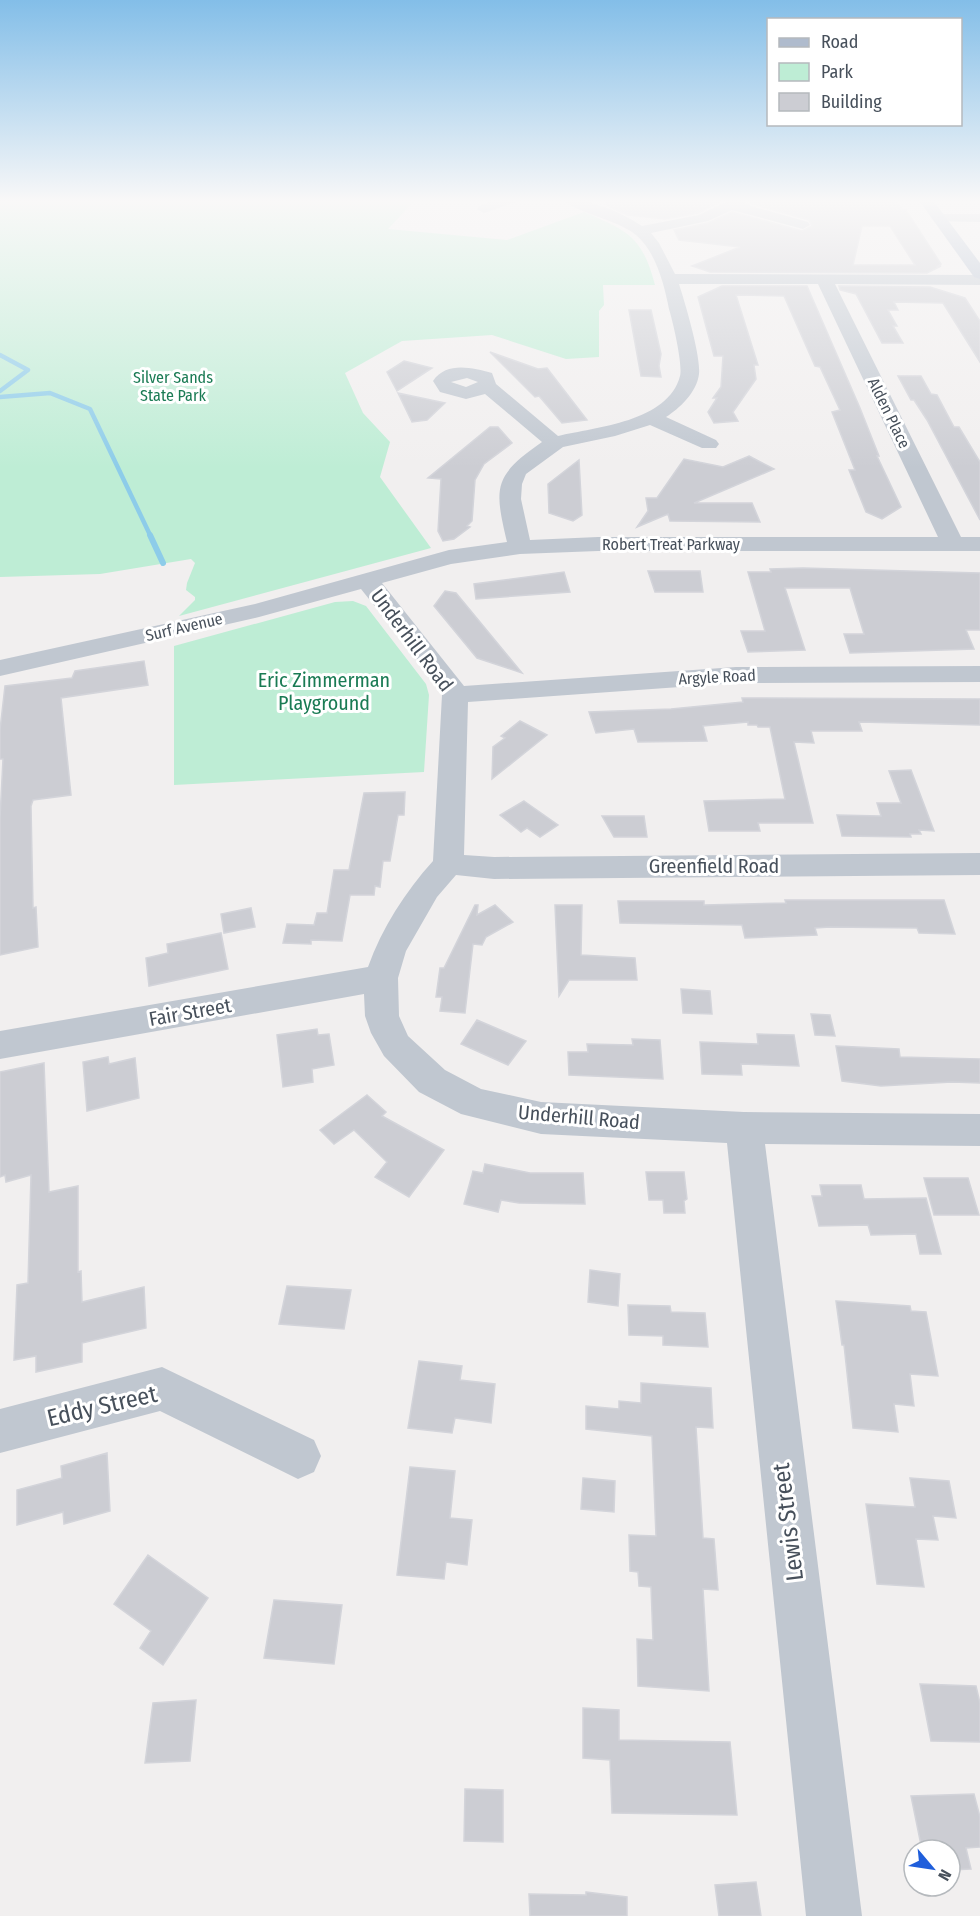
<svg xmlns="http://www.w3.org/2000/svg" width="980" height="1916" viewBox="0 0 980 1916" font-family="'Fira Sans Condensed',sans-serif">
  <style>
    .green { fill: #beedd5 }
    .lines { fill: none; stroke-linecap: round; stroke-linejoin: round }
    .stream-far1 { stroke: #8dcce9; stroke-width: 4.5 }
    .stream { stroke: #8dcce9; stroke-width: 6 }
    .building { fill: #cccdd3; stroke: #d3d4da; stroke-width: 1.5; fill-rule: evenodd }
    .minor { fill: #c0c7d0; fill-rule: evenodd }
    .major { fill: #afbbcd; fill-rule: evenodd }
    .labels { text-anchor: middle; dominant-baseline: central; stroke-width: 6; stroke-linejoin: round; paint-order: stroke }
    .far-park-label { font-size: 16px; fill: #1a7b54; stroke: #fff }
    .far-street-label { font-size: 16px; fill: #47505b; stroke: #fff }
    .street-label { font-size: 20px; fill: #47505b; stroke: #fff }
    .park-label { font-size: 20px; fill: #1a7b54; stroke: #fff }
    .near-street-label { font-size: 24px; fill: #47505b; stroke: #fff }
  </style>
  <rect width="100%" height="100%" fill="#f1efef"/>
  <path class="green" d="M0 199H416L388 229 507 240 584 212C628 231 642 236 655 285H603L604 305 599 311V357L566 359 492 335 402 341 345 373 363 413 390 442 380 477 431 548 179 616 195 600V597L186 590 187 583 195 563 191 559 100 574 0 577Z
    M353 601 366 606 426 684 429 695 424 772 174 785V646L335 602Z"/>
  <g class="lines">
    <path class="stream-far1" d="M0 355 28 370 0 391
      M0 397 50 393 90 409 151 537"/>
    <path class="stream" d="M150 535 163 563"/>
  </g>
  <path class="building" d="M607 199H726L698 213 665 219 628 215 607 206Z
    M753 199 896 201 902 210H906L941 264 938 266H941L927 273 710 272 692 266 740 247 679 240 674 230 708 223 732 212 802 231 812 226 809 220 749 203ZM862 226H890L915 265H853Z
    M722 286H807L860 408 879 456H877L901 507 882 519 866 512 849 470H855L832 412 840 410 820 367 815 366 784 296 736 295 758 365H754L756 379 733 412 738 421 714 423 708 412 717 398H713L721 387 723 356H714L698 297Z
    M839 286 930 287 965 298 980 321V362L943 303 894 302 898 310H888L897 326H893L903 343H882L856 294 840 290Z
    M629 310H651L661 354 659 366 661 377 641 376Z
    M490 352 538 369 547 368 587 420 562 423 539 396 535 397Z
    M404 361 432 368 397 391 387 372Z
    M898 376H921L931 394 937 395 954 427H959L980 462V520L927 420 914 400H911Z
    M398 393 445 403 427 420 412 422Z
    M490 427H498L512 443 484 464 475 480 472 521 467 526 470 527 454 539 443 541 438 531 441 479 428 478Z
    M749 456 774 469 694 503H752L760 522 670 521 668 514 637 527 648 511 646 498H657L684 459 723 467Z
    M579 460 582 515 573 521 549 513 548 484Z
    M803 568 980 573V630H966L974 649 850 653 844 634H864L850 588H785L805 650 748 652 741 631H765L748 572H771L770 569Z
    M648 571H700L703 592H655Z
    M564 572 570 592 476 599 474 584Z
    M445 591 456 593 522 673 477 658 434 606Z
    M144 661 148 685 61 698 71 795 33 800 31 806 33 908 36 907 38 947 0 955V818L3 759H0V730L5 686 72 678 75 671Z
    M742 698 980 699V725L859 722 862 731H811L814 743 794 742 813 823H758L760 831H709L704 801 785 799 770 727H758L757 725H748V722L703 726 707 741 638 742 634 729 596 733 589 712 671 709 743 702Z
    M520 721 547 735 492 779 493 747 505 738 501 736Z
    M911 770 934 831 919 830 921 834H910L911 837 842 836 837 815 881 816 877 803H901L889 771Z
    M405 792 404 815H398L390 861H383L380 887 375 886 374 895H350L342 941 311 940V944L283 943 287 924 314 925 317 913H327L334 870H349L364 793Z
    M524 801 558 825 540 837 527 828 521 832 500 815Z
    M602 816H644L647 837H614Z
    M785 900H944L955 934 919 933 917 928 830 927 815 928 817 935 745 938 742 925 620 923 618 901H704V905L786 903Z
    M475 905H478L477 915 495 905 513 922 486 937 482 945 473 944 465 1013 440 1011 442 997H436L440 968H444Z
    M555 905H582L581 955 635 958 637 980H569L559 996Z
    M251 908 255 927 224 933 221 914Z
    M221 933 228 969 149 986 146 958 168 953 167 944Z
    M681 989 710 991 712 1014 683 1013Z
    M811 1014 830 1015 835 1036 815 1035Z
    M477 1020 526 1041 508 1065 461 1044Z
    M317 1029 318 1035 329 1034 334 1065 312 1069 313 1082 283 1087 277 1035Z
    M757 1034 794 1035 799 1066 741 1064 742 1075 702 1074 700 1042 758 1044Z
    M632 1039 660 1040 663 1079 569 1075 568 1052H588L587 1044 633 1045Z
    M836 1046 899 1049 900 1057 980 1059V1083L952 1082 881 1086 842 1081Z
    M108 1057 109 1064 135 1058 139 1098 87 1111 83 1062Z
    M44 1063 49 1192 78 1186V1272L81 1271 82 1302 144 1287 146 1328 82 1343V1362L36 1372V1356L14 1360 17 1285 28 1283 31 1175 6 1182 5 1175 0 1177V1072Z
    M367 1095 386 1112 382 1116 444 1150 409 1197 375 1177 387 1162 354 1130 334 1144 320 1130Z
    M485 1164 530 1173H583L585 1204 519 1203 501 1200 498 1212 464 1204 473 1171 483 1173Z
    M646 1172H684L687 1199 684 1201 685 1213H664L663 1200H649Z
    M924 1178H968L979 1215H934Z
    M820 1185H861L864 1199 926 1198 941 1254H920L916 1234 871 1235 868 1225 819 1226 812 1196H822Z
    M590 1270 620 1274 618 1306 588 1302Z
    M287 1286 351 1290 344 1329 279 1324Z
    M836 1301 910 1306 911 1311 926 1312 938 1376 910 1374 914 1406 894 1404 898 1432 853 1428 844 1345H842Z
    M628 1305 670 1306 671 1312 705 1313 708 1347 663 1345V1336L629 1335Z
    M419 1361 462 1366 460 1380 495 1384 491 1423 455 1418 452 1433 408 1428Z
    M641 1383 711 1388 713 1428 696 1427 703 1538 714 1539 718 1590 703 1589 709 1691 638 1686 637 1639 653 1640 651 1587 639 1586 638 1572 630 1571 629 1535 656 1536 652 1436 586 1429V1406L619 1409V1401L641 1403Z
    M107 1453 110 1511 64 1524 63 1512 17 1525V1490L62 1478 61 1466Z
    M410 1467 455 1471 450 1518 472 1520 467 1565 446 1562 444 1579 397 1575Z
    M583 1478 615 1481 614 1512 581 1509Z
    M910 1478 949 1481 956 1518 933 1516 938 1540 916 1539 924 1587 877 1584 866 1504 915 1507Z
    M148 1555 208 1598 163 1665 140 1648 151 1631 114 1604Z
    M274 1600 342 1605 334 1664 264 1658Z
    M920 1684 976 1686 980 1703V1742L931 1741Z
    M196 1700 190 1761 145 1763 153 1703Z
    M583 1708 619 1710V1740L730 1742 737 1815 612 1813 610 1760 583 1758Z
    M465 1789 503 1790V1842L464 1841Z
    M974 1794 980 1817V1847L966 1848 971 1869 950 1870V1850H922L911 1796Z
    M756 1882 761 1916H719L715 1885Z
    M586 1892 627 1897V1916H530L529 1894 586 1895Z"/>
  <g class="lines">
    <path class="minor" d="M497 199H518L516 202 484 213 477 209 479 206Z
      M562 199C590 199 619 211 642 226L699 215 732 199H751L744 204 808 222 810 225 803 229 732 210 708 221 651 233 659 243 675 274 980 275V285L835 284 961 537H980V551H598L520 554 451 564 382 583 464 686 736 667 980 666V682L736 683 468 702 464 855 494 857 980 853V875L494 879 456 875 437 897 406 951 398 978 399 1016 408 1036 445 1070 481 1089 541 1102 744 1112 980 1114V1146L765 1144 862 1916H806L727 1143 541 1134 461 1114 419 1092 384 1056 371 1033 365 1016 364 994 0 1059V1031L368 967C382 928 405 892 433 861L442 695 436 683 361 589 259 617 0 676V660L255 604 449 550 507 542C494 487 493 476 542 442L485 394 466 399 440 392 433 381C447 361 472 368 492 373L496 384 558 436C596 427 668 422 680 376 683 365 673 322 669 309 664 284 656 252 636 235 617 219 575 213 562 199ZM679 284H818L938 537H598L530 540 521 499 522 484 526 474 563 447 615 436 650 425 702 448H716L719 444 716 440 666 417C679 409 697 392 699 374 701 356 685 303 679 284ZM467 378 478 382 466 387 451 382Z
      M939 214H980V222L934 221 932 218Z
      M162 1367 314 1440 321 1456 314 1472 298 1479 160 1411 0 1453V1409Z"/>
    <path class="major" d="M918 199H932L980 263V279L974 277Z"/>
  </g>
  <linearGradient id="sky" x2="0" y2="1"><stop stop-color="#83bee8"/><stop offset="0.43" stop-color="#f9f8f8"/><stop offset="1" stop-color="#f9f8f8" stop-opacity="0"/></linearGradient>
  <rect width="980" height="468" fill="url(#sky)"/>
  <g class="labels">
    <g class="far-park-label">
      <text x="173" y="377">Silver Sands<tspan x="173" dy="18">State Park</tspan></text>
    </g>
    <g class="far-street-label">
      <text transform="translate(889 413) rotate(64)">Alden Place</text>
      <text x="671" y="544">Robert Treat Parkway</text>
      <text transform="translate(184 627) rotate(-13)">Surf Avenue</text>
      <text transform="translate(717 677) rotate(-3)">Argyle Road</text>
    </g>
    <g class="street-label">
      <text transform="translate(412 640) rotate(53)">Underhill Road</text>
      <text x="714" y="866">Greenfield Road</text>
      <text transform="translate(190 1012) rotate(-10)">Fair Street</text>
      <text transform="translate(579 1117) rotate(5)">Underhill Road</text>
    </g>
    <g class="park-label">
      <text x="324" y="680">Eric Zimmerman<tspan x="324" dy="23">Playground</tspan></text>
    </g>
    <g class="near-street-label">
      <text transform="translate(102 1406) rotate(-13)">Eddy Street</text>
      <text transform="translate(788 1522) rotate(-97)">Lewis Street</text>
    </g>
  </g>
  <rect x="767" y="18" width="195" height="108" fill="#ffffff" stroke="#b5b9bd" stroke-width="1.5"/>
  <rect x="779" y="38" width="30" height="9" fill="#afbbcd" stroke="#b5b9bd" stroke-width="1.5"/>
  <text x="821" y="48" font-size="18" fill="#47505b">Road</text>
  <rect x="779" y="63" width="30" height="18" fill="#beedd5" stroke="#b5b9bd" stroke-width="1.5"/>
  <text x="821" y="78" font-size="18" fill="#47505b">Park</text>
  <rect x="779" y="93" width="30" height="18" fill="#cccdd3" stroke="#b5b9bd" stroke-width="1.5"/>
  <text x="821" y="108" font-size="18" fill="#47505b">Building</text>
  <g transform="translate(932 1868) rotate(119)"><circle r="28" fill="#ffffff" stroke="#b5b9bd" stroke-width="1.5"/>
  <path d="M0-4.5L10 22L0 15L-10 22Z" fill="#1f5edb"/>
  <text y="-9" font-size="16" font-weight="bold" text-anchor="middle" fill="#47505b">N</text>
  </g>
</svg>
